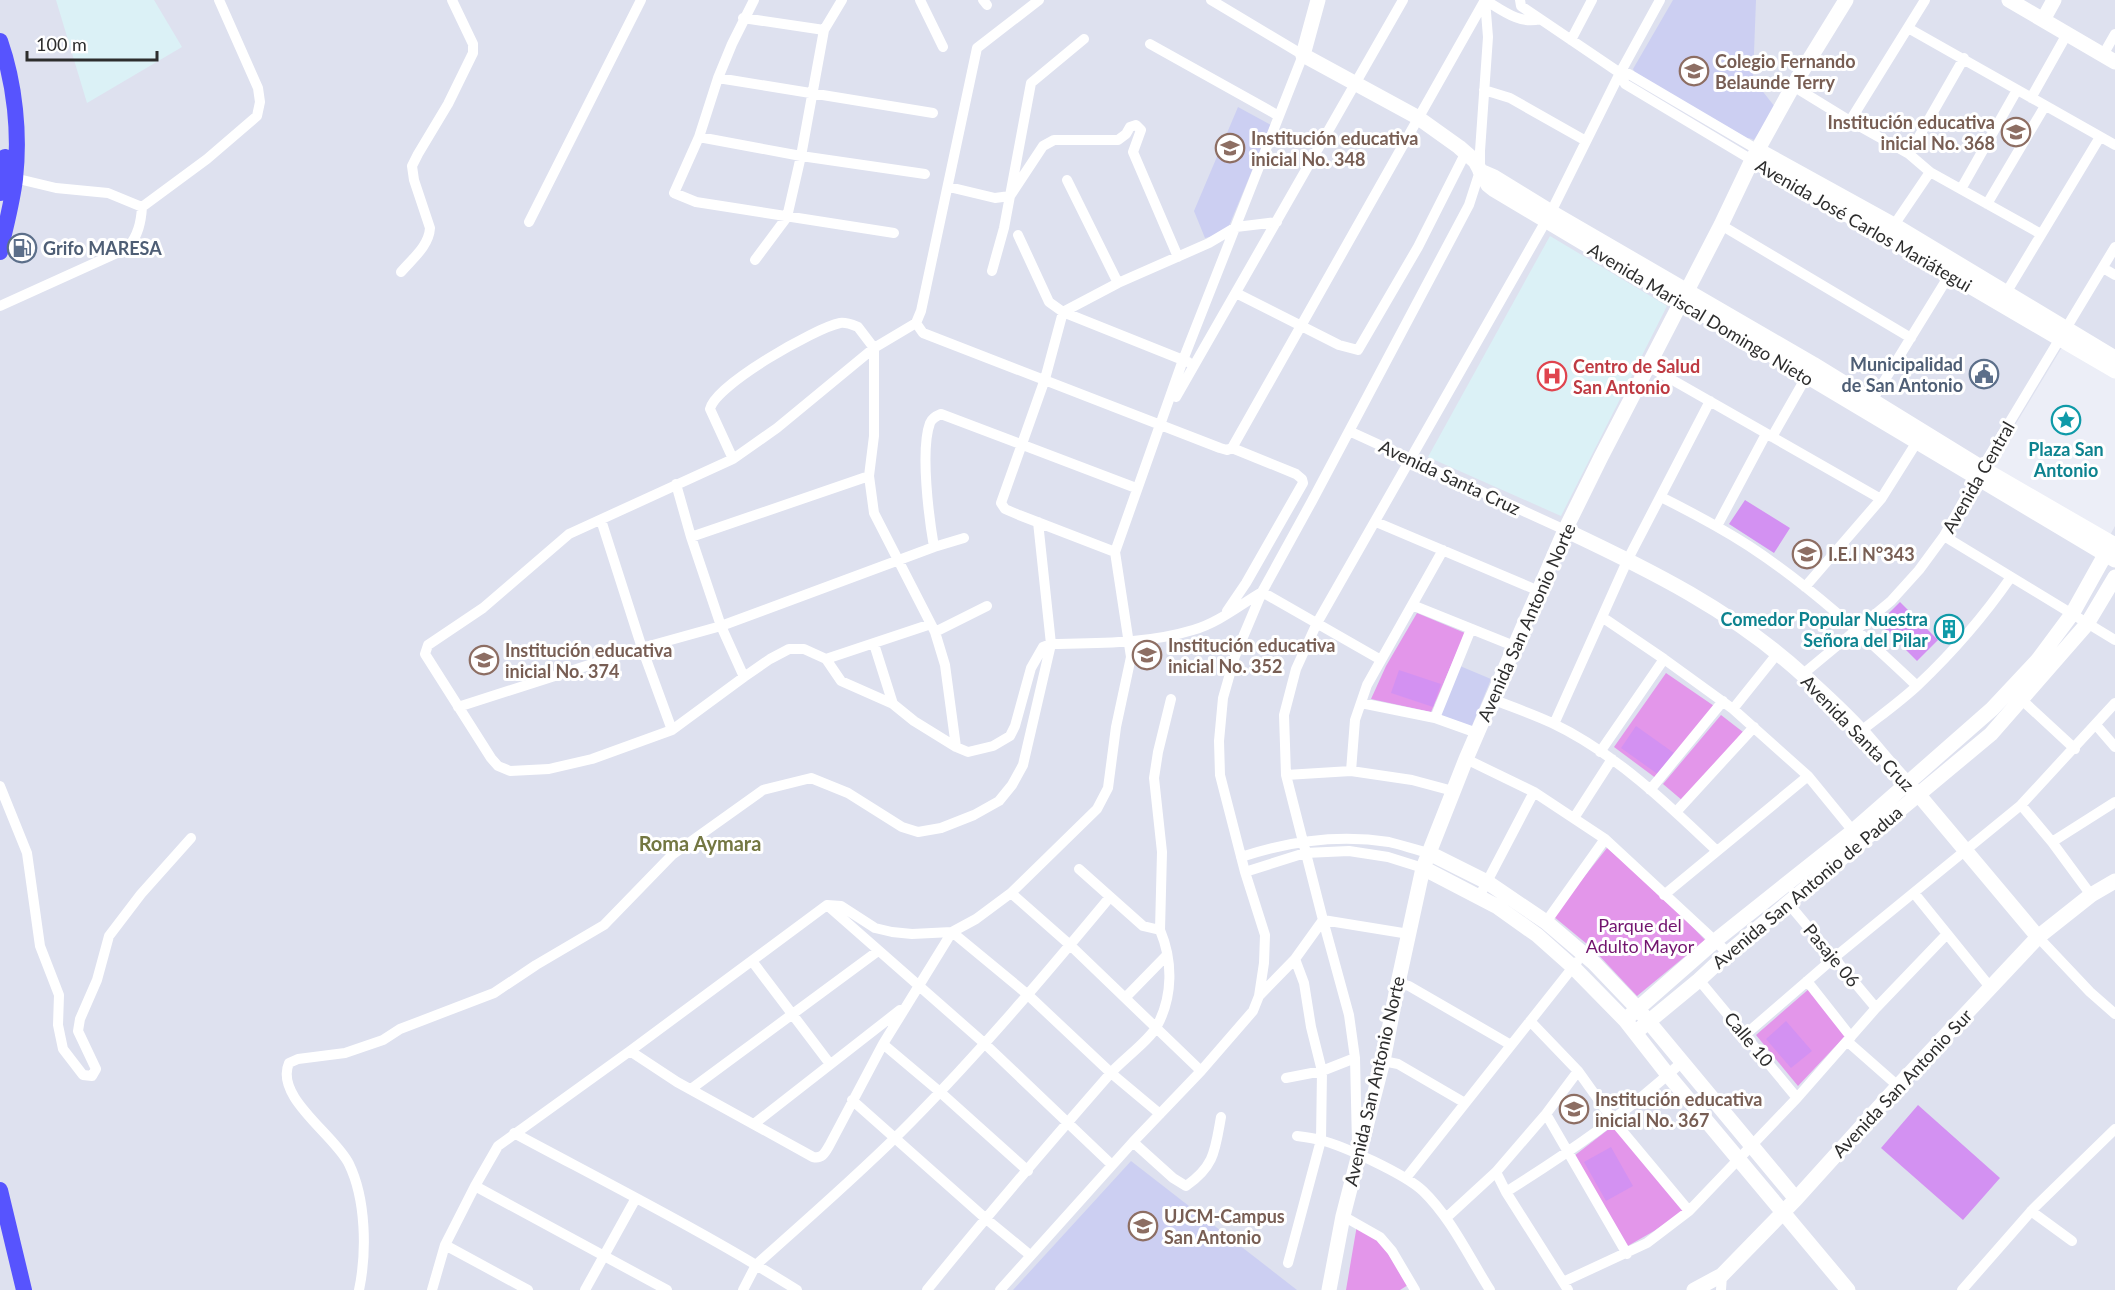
<svg xmlns="http://www.w3.org/2000/svg" width="2115" height="1290" viewBox="0 0 2115 1290" font-family="Lato,sans-serif">
  <style>
    .education { fill: #cccff2 }
    .medical { fill: #dbf1f6 }
    .green { fill: #e396ea }
    .pitch { fill: #d391f2 }
    .plaza { fill: #eceef7 }
    .lines { fill: none; stroke-linecap: round; stroke-linejoin: round }
    .street { stroke: #fff; stroke-width: 10 }
    .secondary { stroke: #fff; stroke-width: 15 }
    .primary { stroke: #5754fe; stroke-width: 16 }
    .labels { text-anchor: middle; dominant-baseline: central; stroke-width: 6; stroke-linejoin: round; paint-order: stroke }
    .education-label { font-size: 18px; font-weight: bold; fill: #785e54; stroke: #fff; text-anchor: start }
    .street-label { font-size: 18px; fill: #2d2d2d; stroke: #fff }
    .service-label { font-size: 18px; font-weight: bold; fill: #4e5e75; stroke: #fff; text-anchor: start }
    .health-label { font-size: 18px; font-weight: bold; fill: #be3a42; stroke: #fff; text-anchor: start }
    .culture-label { font-size: 18px; font-weight: bold; fill: #0d838f; stroke: #fff }
    .park-label { font-size: 18px; fill: #72146e; stroke: #fff }
    .neighbourhood-label { font-size: 20px; font-weight: bold; fill: #737742; stroke: #fff }
  </style>
  <rect width="100%" height="100%" fill="#dee1ef"/>
  <path class="education" d="M1673 0H1756L1753 79 1775 107 1754 140 1749 138 1743 140 1635 73 1633 69Z
    M1238 107 1271 125 1226 233 1205 238 1194 211Z
    M1460 666 1491 679 1471 728 1440 716Z
    M1131 1161 1297 1290H1013Z"/>
  <path class="medical" d="M56 0H154L182 47 87 103Z
    M1550 236 1667 306 1561 516 1428 457Z"/>
  <path class="green" d="M1417 613 1465 633 1431 712 1371 699 1386 666Z
    M1666 673 1717 708 1657 779 1614 747Z
    M1721 715 1743 732 1683 801 1663 784Z
    M1607 848 1662 895 1705 940 1637 996 1593 949 1553 916Z
    M1810 988 1847 1034 1798 1086 1756 1035Z
    M1614 1125 1687 1208 1654 1231 1626 1247 1574 1156Z
    M1357 1225 1378 1238 1408 1285 1400 1290H1346Z"/>
  <path class="pitch" d="M1745 500 1790 528 1774 553 1729 524Z
    M1900 602 1938 640 1917 661 1879 623Z
    M1399 670 1441 684 1433 707 1391 693Z
    M1636 726 1674 753 1659 775 1621 748Z
    M1786 1021 1812 1051 1791 1068 1766 1039Z
    M1918 1105 2000 1178 1963 1220 1881 1148Z
    M1611 1147 1633 1186 1606 1201 1584 1162Z"/>
  <path class="plaza" d="M2067 348 2115 376V526L2109 537 1991 465 2061 349Z"/>
  <g class="lines">
    <path class="street" d="M754 0 732 44 718 78 699 137 674 193 696 202 894 233
      M920 0 943 47
      M983 0 987 5
      M1485 0C1502 10 1520 25 1540 19
      M1520 0 1521 6 1620 73 1629 74 1758 150
      M743 18 824 30
      M1908 28 2115 145
      M1571 40 1592 0
      M1150 44 1279 116
      M2103 55 2115 34
      M1620 73 1625 84 1752 160
      M718 78 933 113
      M1793 86 1850 121 1909 154 1930 172 2041 234
      M1484 90 1510 98 1586 141
      M2031 98 2067 34
      M1850 121 1925 0
      M699 137 801 156 925 174
      M1909 154 1964 58
      M10 177 56 188 108 193 142 207 207 159 257 116 260 102 258 88 219 0
      M1067 180 1118 283
      M949 187 995 198 1010 196 1043 146 1054 140H1118L1126 134 1130 127 1136 125 1141 130 1133 152 1178 257
      M1961 189 2017 90
      M1987 204 2045 106
      M529 222 641 0
      M1721 225 1911 338
      M1889 229 1894 225 1930 172
      M1018 235 1049 302 1063 312 1188 362
      M755 260 787 217 801 156 824 30 842 0
      M2103 268 2115 275
      M992 271 1004 228 1031 83 1084 39
      M401 272C412 259 429 246 430 228L414 180 412 166 418 154 448 104 473 53V44L452 0
      M1236 293 1339 345 1358 350 1418 247 1466 152
      M2006 293 2100 137
      M0 306 128 248C138 235 141 223 142 207
      M916 323 923 333 1220 448 1227 450 1232 448 1485 0
      M1648 366 1881 499
      M1176 397 1403 0
      M1870 404 1953 269
      M1349 431 1565 530
      M1772 437 1809 372
      M733 459 710 409C715 385 815 328 840 323 846 322 853 325 858 327L874 348V436L869 476 874 513 935 632 945 665 956 747 914 721 893 704 841 681 826 659 804 649H789L770 659 744 677 672 730 592 759 549 769 510 771 498 766 491 758 425 654 428 645 483 608 569 534 733 459 777 428 874 348 916 323 921 311 977 48 1039 0
      M676 484 691 537
      M1661 497C1691 512 1721 528 1749 546 1810 586 1864 636 1917 686
      M601 520 642 648 672 730
      M1376 522 1539 591
      M1717 526 1766 434
      M1944 536 2115 640
      M934 547 964 538
      M1115 552 1019 515 1005 509 1001 503 1045 379 1063 312 1118 283 1209 243 1236 227 1277 222
      M1805 587 1881 499 1920 437
      M1412 605 1514 646
      M1227 611 1246 583 1303 483 1302 479 1296 474 1232 448
      M1602 617 1664 659 1733 709 1808 776 1853 831
      M935 632 987 606
      M874 644 893 704
      M826 659 931 624
      M1803 674 1891 601 1919 570 1944 536 1982 468 2115 247
      M744 677 721 626 934 547C929 518 920 450 930 423 932 418 936 416 941 414L1136 488
      M1492 699C1512 707 1533 714 1552 723 1615 753 1668 804 1717 851
      M2022 700 2075 749
      M1361 703 1435 718 1477 733
      M458 707 642 648 721 626 691 537 869 476
      M1733 709 1777 654
      M1435 718 1471 629
      M1554 724 1628 559 1710 401
      M2096 725 2115 747
      M1861 731C1880 716 1901 701 1918 685 1953 652 1984 616 2011 577
      M956 747 968 752 993 746 1010 736 1015 726 1031 668 1043 647 1051 644C1098 643 1147 644 1193 630 1218 623 1240 605 1262 592L1381 660
      M1600 752 1664 659
      M1466 759 1534 792 1605 839 1728 953
      M1351 771 1355 720 1367 685 1443 550
      M1286 775 1351 771 1412 780 1453 791
      M0 786 27 853 40 946 59 995 58 1025 63 1049 83 1075 92 1076 96 1069 78 1031 80 1019 97 980 109 936 141 894 191 838
      M1650 790 1723 701
      M2021 805 2052 842 2091 895
      M1676 812 1754 727
      M1574 818 1612 759
      M2052 842 2115 802
      M1241 857C1289 841 1338 834 1389 842 1402 845 1416 850 1429 853
      M1245 872 1305 853 1349 851 1388 857 1423 868
      M1011 893 1070 945 1201 1071
      M1914 893 1990 987
      M1664 895 1808 776
      M1479 897 1534 792
      M1788 903 1876 1008
      M827 905 984 1043 1112 1165
      M1546 922 1605 839
      M1160 930 1162 852 1154 778 1158 752 1171 699
      M952 932 1027 994 1111 1073 1160 1114
      M1409 934 1323 920 1286 775 1284 715 1296 669 1317 623 1551 212 1620 73 1660 0
      M2038 937 2090 992 2115 1014
      M752 961 830 1064
      M1699 980 1797 1098
      M1807 981 1851 1037
      M1398 983 1409 986 1511 1045
      M1259 996 1295 959 1323 920 1349 1015 1355 1058 1357 1145
      M1125 998 1167 955
      M1530 1021 1578 1071 1613 1120 1689 1211
      M1746 1034 1835 957 2021 805 2115 703
      M1848 1042 1898 1086
      M883 1044 940 1092 1028 1171
      M630 1051 677 1082 813 1157C822 1159 825 1153 829 1146L883 1044 952 932
      M1383 1061 1398 1064 1465 1103
      M1286 1078 1322 1071 1355 1058
      M691 1089 878 951
      M852 1100 985 1218 1030 1255
      M1546 1114 1627 1254
      M754 1124 900 1010
      M514 1133C609 1184 706 1233 797 1290
      M1297 1136C1305 1137 1313 1138 1320 1140 1344 1146 1405 1174 1423 1191 1451 1218 1469 1257 1490 1290
      M1133 1142 1173 1178 1186 1186C1215 1166 1215 1150 1221 1117
      M1496 1172 1506 1192 1568 1290
      M1406 1178 1577 962
      M475 1186 667 1290
      M1506 1192C1568 1153 1628 1112 1682 1062
      M2031 1211 2072 1241
      M1343 1216 1380 1237 1392 1251 1415 1290
      M1446 1218 1496 1172 1546 1114 1578 1071
      M445 1245 528 1290
      M1288 1263 1321 1140 1322 1071 1311 1027 1304 983 1295 959
      M1563 1282 1647 1243 1689 1211 1797 1098 1876 1008 1946 935
      M359 1290C367 1252 366 1199 349 1164 335 1135 274 1097 289 1063L298 1059 345 1053 383 1040 400 1029 494 993 536 965 604 925 672 855 763 790 811 778 848 793 902 827 918 832 941 828 974 815 999 801 1012 785 1023 765 1051 644 1038 522
      M432 1290 445 1245 475 1186 498 1146 630 1051 827 905 841 906 875 928 892 932 912 934 952 932 976 919 1011 893 1097 809 1108 788 1116 727 1131 657 1115 552 1183 360 1303 55 1211 0
      M585 1290 636 1198
      M743 1290 756 1265C808 1218 862 1172 911 1122 981 1051 1046 974 1110 897
      M927 1290C986 1217 1047 1146 1109 1075 1121 1061 1150 1040 1157 1026 1173 996 1173 961 1160 930L1143 926 1079 869
      M1000 1290 1133 1142 1201 1071 1253 1011 1259 996 1264 963 1265 935 1245 872 1220 775 1219 741 1223 698 1235 656 1262 592 1312 501 1469 205 1480 171V151L1488 37 1485 0
      M1721 1290 1722 1275
      M1962 1290 2033 1209 2115 1129"/>
    <path class="secondary" d="M1318 0 1303 55 1417 117 1459 147 1475 161 1488 185 1493 189 2115 560
      M2009 0 2115 62
      M2043 20 2054 0
      M1758 150 1894 225 2115 358
      M1752 160C1874 229 1994 301 2115 371
      M1480 171 1494 177 1551 212 1813 364 1982 468 2115 545
      M1565 530C1650 570 1733 611 1803 675 1823 693 1844 712 1862 732 1881 753 1897 775 1918 794L2038 937
      M1429 853 1487 882 1546 922 1594 963 1638 1009 1796 1199
      M1423 868 1496 906 1537 935 1573 967 1625 1020 1668 1075 1848 1290
      M1625 1020 1716 940 1853 831 1992 709 2037 661 2072 614 2110 546
      M1636 1032 1699 980 1728 953 1991 734 2087 624 2115 577
      M1329 1290 1343 1216 1383 1061 1398 983 1423 868 1466 759 1565 530 1601 457 1721 225 1752 160 1793 86 1846 0
      M1694 1290 1722 1275 1796 1199 1898 1086 2038 937 2091 895 2115 881"/>
    <path class="primary" d="M0 41C15 84 20 134 15 179 12 204 5 228 0 252
      M0 193 5 157
      M0 1190 24 1290"/>
  </g>
  <defs>
    <g id="school-ring" transform="scale(1.5)"><circle r="9.5" fill="#fff" stroke="#8d6e63" stroke-width="1.5"/><path d="M0-5L7-2L0 1L-7-2ZM-4 1L0 2.5L4 1V4Q0 6-4 4Z" fill="#8d6e63"/></g>
    <g id="fuel-ring" transform="scale(1.5)"><circle r="9.5" fill="#fff" stroke="#5c6f8a" stroke-width="1.5"/><path d="M-5.5-6h7V0h2V4h1.3V-2.5L3-4.5l.8-.8L6-3V5H2.5V1h-1V6h-7ZM-4.2-4.7v3.2H.2V-4.7Z" fill="#5c6f8a"/></g>
    <g id="civic-ring" transform="scale(1.5)"><circle r="9.5" fill="#fff" stroke="#5c6f8a" stroke-width="1.5"/><path d="M-.6-6.5H3V-4.5H.6V-3L4-1V1h2V6H-6V1h2V-1L-.6-3ZM-1.2 2.5V6h2.4V2.5Z" fill="#5c6f8a"/></g>
    <g id="hospital-ring" transform="scale(1.5)"><circle r="9.5" fill="#fff" stroke="#e0444e" stroke-width="1.5"/><path d="M-5-5h3v3.5h4V-5h3V5h-3V1.5h-4V5h-3Z" fill="#e0444e"/></g>
    <g id="sight-ring" transform="scale(1.5)"><circle r="9.5" fill="#fff" stroke="#0f9aa8" stroke-width="1.5"/><path d="M0-6L1.8-2.2L6-1.7L2.9 1.2L3.7 5.4L0 3.3L-3.7 5.4L-2.9 1.2L-6-1.7L-1.8-2.2Z" fill="#0f9aa8"/></g>
    <g id="building-ring" transform="scale(1.5)"><circle r="9.5" fill="#fff" stroke="#0f9aa8" stroke-width="1.5"/><path d="M-4-6H4V6H1V3H-1V6H-4ZM-2.5-4.3h1.7v1.8h-1.7ZM.8-4.3h1.7v1.8H.8ZM-2.5-1h1.7V.8h-1.7ZM.8-1h1.7V.8H.8Z" fill="#0f9aa8"/></g>
    <g id="university-ring" transform="scale(1.5)"><circle r="9.5" fill="#fff" stroke="#8d6e63" stroke-width="1.5"/><path d="M0-5L7-2L0 1L-7-2ZM-4 1L0 2.5L4 1V4Q0 6-4 4Z" fill="#8d6e63"/></g>
  </defs>
  <g fill-rule="evenodd">
    <use href="#school-ring" x="1694" y="71"/>
    <use href="#school-ring" x="2016" y="132"/>
    <use href="#school-ring" x="1230" y="148"/>
    <use href="#fuel-ring" x="22" y="248"/>
    <use href="#civic-ring" x="1984" y="374"/>
    <use href="#hospital-ring" x="1552" y="376"/>
    <use href="#sight-ring" x="2066" y="420"/>
    <use href="#school-ring" x="1807" y="554"/>
    <use href="#building-ring" x="1949" y="629"/>
    <use href="#school-ring" x="1147" y="655"/>
    <use href="#school-ring" x="484" y="660"/>
    <use href="#school-ring" x="1574" y="1109"/>
    <use href="#university-ring" x="1143" y="1226"/>
  </g>
  <g class="labels">
    <g class="education-label">
      <text x="1715" y="61">Colegio Fernando<tspan x="1715" dy="21">Belaunde Terry</tspan></text>
      <text x="1995" y="122" text-anchor="end">Institución educativa<tspan x="1995" dy="21">inicial No. 368</tspan></text>
      <text x="1251" y="138">Institución educativa<tspan x="1251" dy="21">inicial No. 348</tspan></text>
      <text x="1828" y="554">I.E.I N°343</text>
      <text x="1168" y="645">Institución educativa<tspan x="1168" dy="21">inicial No. 352</tspan></text>
      <text x="505" y="650">Institución educativa<tspan x="505" dy="21">inicial No. 374</tspan></text>
      <text x="1595" y="1099">Institución educativa<tspan x="1595" dy="21">inicial No. 367</tspan></text>
      <text x="1164" y="1216">UJCM-Campus<tspan x="1164" dy="21">San Antonio</tspan></text>
    </g>
    <g class="street-label">
      <text transform="translate(1864 225) rotate(30)">Avenida José Carlos Mariátegui</text>
      <text transform="translate(1701 314) rotate(31)">Avenida Mariscal Domingo Nieto</text>
      <text transform="translate(1450 477) rotate(25)">Avenida Santa Cruz</text>
      <text transform="translate(1978 477) rotate(-60)">Avenida Central</text>
      <text transform="translate(1526 622) rotate(-66)">Avenida San Antonio Norte</text>
      <text transform="translate(1858 733) rotate(46)">Avenida Santa Cruz</text>
      <text transform="translate(1807 887) rotate(-40)">Avenida San Antonio de Padua</text>
      <text transform="translate(1832 955) rotate(50)">Pasaje 06</text>
      <text transform="translate(1749 1039) rotate(50)">Calle 10</text>
      <text transform="translate(1374 1081) rotate(-77)">Avenida San Antonio Norte</text>
      <text transform="translate(1902 1083) rotate(-47)">Avenida San Antonio Sur</text>
    </g>
    <g class="service-label">
      <text x="43" y="248">Grifo MARESA</text>
      <text x="1963" y="364" text-anchor="end">Municipalidad<tspan x="1963" dy="21">de San Antonio</tspan></text>
    </g>
    <g class="health-label">
      <text x="1573" y="366">Centro de Salud<tspan x="1573" dy="21">San Antonio</tspan></text>
    </g>
    <g class="culture-label">
      <text x="2066" y="449">Plaza San<tspan x="2066" dy="21">Antonio</tspan></text>
      <text x="1928" y="619" text-anchor="end">Comedor Popular Nuestra<tspan x="1928" dy="21">Señora del Pilar</tspan></text>
    </g>
    <g class="park-label">
      <text x="1640" y="925">Parque del<tspan x="1640" dy="21">Adulto Mayor</tspan></text>
    </g>
    <g class="neighbourhood-label">
      <text x="700" y="843">Roma Aymara</text>
    </g>
  </g>
  <path d="M27 51v9h130v-9" fill="none" stroke="#2d2d2d" stroke-width="3"/>
  <text x="36" y="51" font-size="18" fill="#2d2d2d" stroke="#ffffff" stroke-width="4.5" paint-order="stroke">100 m</text>
</svg>
